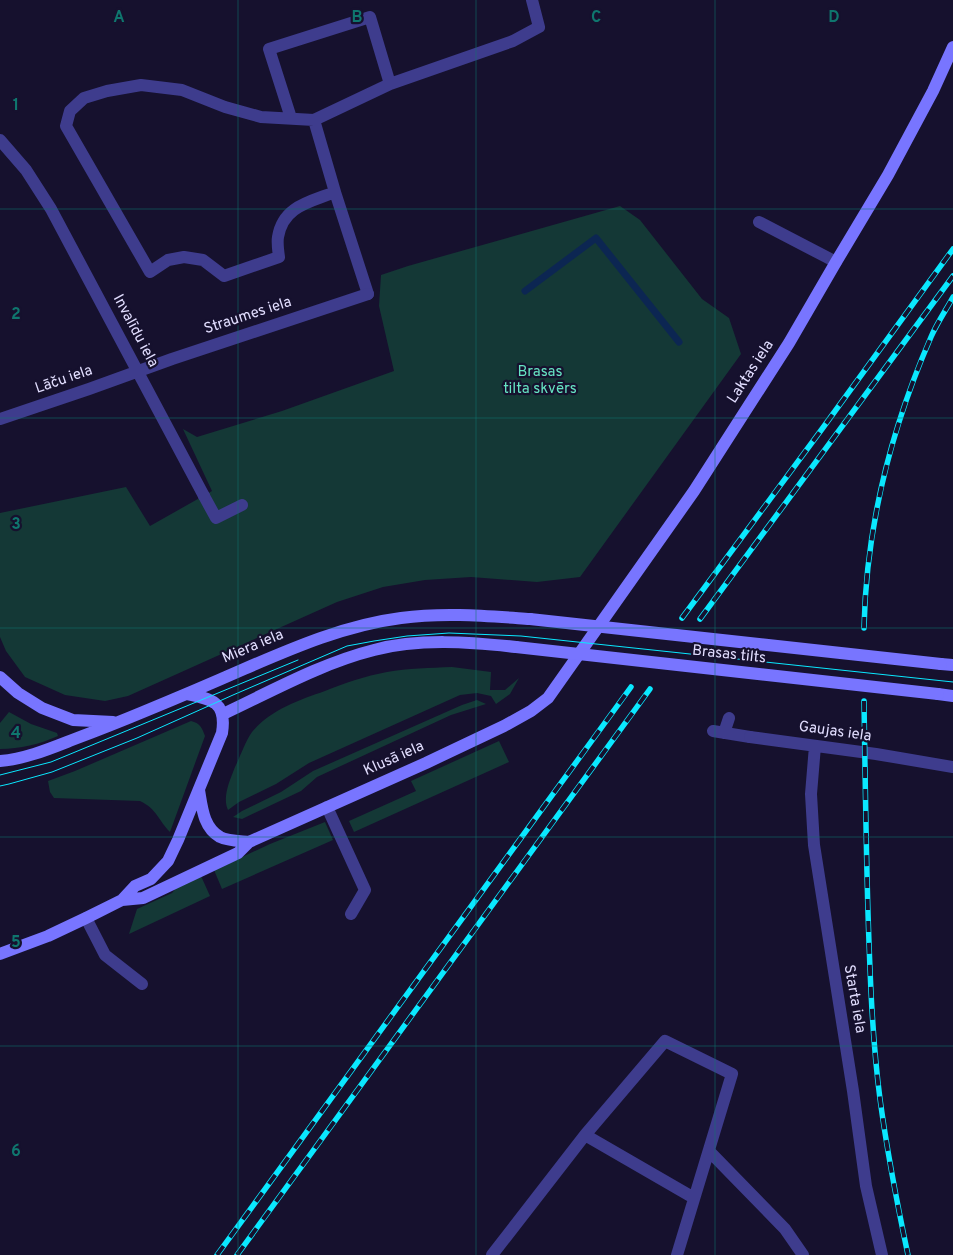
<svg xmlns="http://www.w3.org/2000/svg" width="953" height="1255" viewBox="0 0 953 1255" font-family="Overpass,sans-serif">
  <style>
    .green { fill: #143836 }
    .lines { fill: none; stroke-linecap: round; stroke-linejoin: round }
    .stream { stroke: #0c2652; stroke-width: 7 }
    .lane { stroke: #3e3c8d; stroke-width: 12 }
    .street { stroke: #3e3c8d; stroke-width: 12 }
    .secondary { stroke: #7875ff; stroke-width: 12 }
    .tram { stroke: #0ae8ff; stroke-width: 1 }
    .rail-casing { stroke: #0ae8ff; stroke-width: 5.5 }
    .rail { stroke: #16112e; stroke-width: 4; stroke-dasharray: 11; stroke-linecap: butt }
    .secondary-bridge { stroke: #7875ff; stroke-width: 12 }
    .grid { fill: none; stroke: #0f766e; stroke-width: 1; stroke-opacity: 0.55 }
    .labels { text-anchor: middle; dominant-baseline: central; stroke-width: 4.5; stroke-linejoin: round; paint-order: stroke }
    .street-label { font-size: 15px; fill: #e2deff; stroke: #16112e }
    .park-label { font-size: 15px; fill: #66e4c3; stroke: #16112e }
    .grid-label { font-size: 16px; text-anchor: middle; font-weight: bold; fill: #0f766e; stroke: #16112e; stroke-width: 4.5; stroke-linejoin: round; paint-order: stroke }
  </style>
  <rect width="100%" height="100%" fill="#16112e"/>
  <path class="green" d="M620 206 640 220 702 299 729 318 741 354 580 577 537 582 471 577 425 580 383 587 337 602 128 696 105 701 65 695 25 677 6 651 0 637V513L126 487 150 526 212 491 183 429 197 437 282 411 394 371 379 306 381 275 408 266Z
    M452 667 491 672 490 690H505L519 678 510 694 496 704 491 696 477 693 460 695 309 763 276 784 239 802 228 810C222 797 230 780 235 767 241 755 245 742 252 732 270 710 299 700 325 691 345 683 365 676 387 672 408 668 430 668 452 667Z
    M477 700 486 704 451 715 317 777 301 791 242 819 233 817 242 811 281 792 313 771 462 705Z
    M9 712 31 724 57 733 58 736C40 744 20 749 0 749V723Z
    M191 721C200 723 202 728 205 736L170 832C158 820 157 809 140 801L54 798 50 792 48 781 75 771Z
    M499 741 509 762 354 832 349 821 416 791 411 781Z
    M325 822 333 840 222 889 214 870 270 844Z
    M201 876 210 896 129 934 137 909 172 893 177 887Z"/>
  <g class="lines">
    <path class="stream" d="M525 291 596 238 679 342"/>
    <path class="lane" d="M291 118 269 49 370 17 390 84
      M314 120 335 192C310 202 283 206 278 237 277 243 278 250 279 257L224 276 203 260 184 257 168 260 150 272 66 126 70 111 84 98 107 91 141 85 182 90 225 107 261 117 314 120 390 84 513 41 539 27 532 0
      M335 192 368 294
      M759 222 836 262
      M204 496 216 518 242 505
      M713 731 750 737
      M724 733 729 718
      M327 807 365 890 351 914
      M86 918 105 955 142 984
      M585 1135 694 1198
      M709 1151 785 1229 803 1255
      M492 1255 585 1135 665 1041 732 1074 677 1255"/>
    <path class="street" d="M0 140 26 170 51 209 204 496
      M0 419 89 389 172 359 368 294
      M750 737 876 754 953 767
      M815 746 811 794 814 845 853 1091 866 1186 882 1255"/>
    <path class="secondary" d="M941 664 953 665
      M0 677 18 693 42 708 73 720 113 722
      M938 694 953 696
      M223 714C272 691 322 663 374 650 419 638 470 642 516 647
      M0 761C25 759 49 749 72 740 96 731 119 722 143 712 177 698 210 684 244 669 295 647 346 625 401 618 444 612 487 616 530 619
      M199 790C202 807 203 827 220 837 228 841 240 841 249 842
      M122 900 143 898 238 853 249 842 426 763 504 726 531 711 548 698 694 491 789 343 836 262 888 175 933 91 953 47
      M0 954 48 936 86 918 122 900 135 886 151 879 168 861 178 840 222 733C227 702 212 699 187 694"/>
    <path class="tram" d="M0 775 51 762 298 660
      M0 786 9 784 52 772 137 738 233 695 347 646 374 641 407 636 449 633 521 636 953 682"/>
    <g class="rail-casing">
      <path id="rail" d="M682 618 822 429 953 249
        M700 619 953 276
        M864 628C866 528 891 429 931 337 937 323 946 310 953 297
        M864 701C865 772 866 843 868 913 870 975 872 1037 880 1099 887 1151 897 1203 908 1255
        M217 1255 631 687
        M237 1255 650 689"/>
    </g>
    <use href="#rail" class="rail"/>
    <path class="secondary-bridge" d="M530 619 941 664
      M516 647 938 694"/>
  </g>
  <path class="grid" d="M238 0V1255M476 0V1255M715 0V1255M0 209H953M0 418H953M0 628H953M0 837H953M0 1046H953"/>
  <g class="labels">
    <g class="street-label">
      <text transform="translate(248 316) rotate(-18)">Straumes iela</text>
      <text transform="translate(135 331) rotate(62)">Invalīdu iela</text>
      <text transform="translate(751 372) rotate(-57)">Laktas iela</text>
      <text transform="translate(64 380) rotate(-19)">Lāču iela</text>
      <text transform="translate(253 647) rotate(-23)">Miera iela</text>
      <text transform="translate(729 655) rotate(6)">Brasas tilts</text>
      <text transform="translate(835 732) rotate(8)">Gaujas iela</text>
      <text transform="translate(394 759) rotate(-24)">Klusā iela</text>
      <text transform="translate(854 999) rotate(80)">Starta iela</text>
    </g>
    <g class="park-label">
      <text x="540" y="372">Brasas<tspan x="540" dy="17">tilta skvērs</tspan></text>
    </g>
  </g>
  <g class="grid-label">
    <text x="119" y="22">A</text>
    <text x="357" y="22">B</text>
    <text x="596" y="22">C</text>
    <text x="834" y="22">D</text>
    <text x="16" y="110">1</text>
    <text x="16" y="319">2</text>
    <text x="16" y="529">3</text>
    <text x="16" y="738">4</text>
    <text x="16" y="947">5</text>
    <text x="16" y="1156">6</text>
  </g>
</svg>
